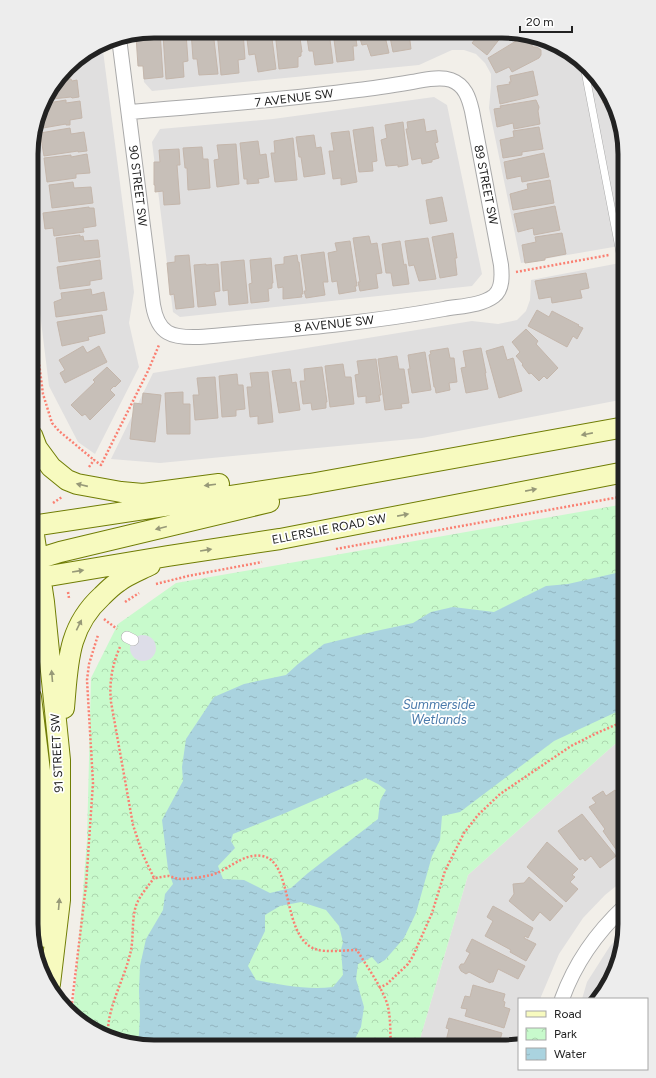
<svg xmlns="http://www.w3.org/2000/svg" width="656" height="1078" viewBox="0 0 656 1078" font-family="Figtree,sans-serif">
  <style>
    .residential { fill: #e0dfdf }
    .park { fill: url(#park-crowns) }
    .plaza { fill: #dddde8 }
    .water { fill: url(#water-ripples); fill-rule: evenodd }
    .building { fill: #c7bfb8; stroke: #c4b6ab }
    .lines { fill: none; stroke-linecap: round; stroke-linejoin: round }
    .service-casing { stroke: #a9a9a9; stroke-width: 8 }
    .pedestrian-casing { stroke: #a9a9a9; stroke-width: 12 }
    .minor-casing { stroke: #a9a9a9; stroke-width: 16 }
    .secondary-casing { stroke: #707d05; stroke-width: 22 }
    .path { stroke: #fa8072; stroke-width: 2.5; stroke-dasharray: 2 2; stroke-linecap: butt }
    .service { stroke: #fff; stroke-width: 7 }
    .pedestrian { stroke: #fff; stroke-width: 11 }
    .minor { stroke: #fff; stroke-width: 14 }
    .secondary { stroke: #f7fabf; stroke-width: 20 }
    .oneway { fill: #979978 }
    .labels { text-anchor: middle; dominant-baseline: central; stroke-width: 3.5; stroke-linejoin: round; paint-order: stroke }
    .street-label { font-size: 12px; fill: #222; stroke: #fff }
    .water-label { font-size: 13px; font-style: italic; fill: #4a7aab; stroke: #fff }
    .rim { fill: none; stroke: #222; stroke-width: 5 }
  </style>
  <defs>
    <pattern id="park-crowns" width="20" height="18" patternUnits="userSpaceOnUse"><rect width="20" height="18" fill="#c8facc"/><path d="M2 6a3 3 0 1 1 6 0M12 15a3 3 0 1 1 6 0" fill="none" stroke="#acd6af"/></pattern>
    <pattern id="water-ripples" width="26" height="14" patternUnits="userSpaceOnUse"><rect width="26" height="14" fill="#aad3df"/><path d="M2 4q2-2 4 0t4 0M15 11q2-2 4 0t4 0" fill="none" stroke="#92b5bf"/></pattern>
  </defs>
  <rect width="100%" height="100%" fill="#f2efe9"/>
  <path class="residential" d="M154 31 518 32 577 57 616 107 625 154V245L521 263 489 108 491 86V74L485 63 476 54 464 50H452L419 65 152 91 144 82 140 34Z
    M102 43 134 292 129 323 139 367 95 454 78 442 49 386 32 248V138L44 99 73 62Z
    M434 97 447 105 482 274 472 286 180 317 173 312 152 142 160 129 273 119Z
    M625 262V399L422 438 160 463 111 459 153 373 472 321 498 324 517 320 526 311 530 300 531 280Z
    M625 742V879L605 895 583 918 559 954 540 999H519V1044L502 1047H450L420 1039 468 875 615 744Z
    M625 931 616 971 600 999H582L587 982 610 946Z"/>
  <path class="park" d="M625 504V742L615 744 468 875 420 1039 414 1047 138 1046 79 1021 73 1014 87 840 91 678 118 624 176 583Z"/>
  <path class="plaza" d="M130 648a13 13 0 1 1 26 0a13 13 0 1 1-26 0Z"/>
  <path class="water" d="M625 571V708L554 741 460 812 442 816 440 840 432 856 416 913 404 938 385 960 378 964 372 957 358 964 356 979 364 1007 361 1027 351 1047 138 1046 135 1045 139 1035 140 1015 139 991 140 966 146 939 163 910 165 894 173 884 168 869 162 820 183 781 182 767 186 739 214 697 244 684 286 675 298 664 324 644 376 631 413 623 431 612 453 607 494 612 546 586 568 584ZM366 778 378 784 386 790 380 801 378 819 308 873 291 888 270 893 244 880 223 879 218 866 235 848 231 841 233 834 283 814ZM301 902 326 910 339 926 343 942 341 950 343 975 333 987C307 990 282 985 256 980L248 966 265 931V915L280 906Z"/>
  <path class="building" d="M154 31H160L163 77 144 79 143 66H138L136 36 144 35V33Z
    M191 31H213L218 74 199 75 197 59H193Z
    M217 31H243L245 59 238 60 239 73 221 75Z
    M246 31H271L276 69 258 72 255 54 249 55Z
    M275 31H299L302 52H301V56L298 57V67L279 69Z
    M306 31 329 32 333 63 315 65 313 51H309Z
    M333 32H355L357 46H353L354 60 337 62Z
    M358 32H384L389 53 371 56 367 44 362 45Z
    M389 32H413L409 33 411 49 393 52Z
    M424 32H442V37L424 38Z
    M481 32H505L487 55 472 43Z
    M186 33 188 61 183 62 184 77 166 79 163 35Z
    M526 35 533 47H537L541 50V55L539 58 512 72 509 67 496 73 488 58Z
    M533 71 538 95 500 104 497 86 510 84 509 82H511L510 76Z
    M61 77V80L71 79 72 81 77 80 79 97 72 98 71 97 43 100Z
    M599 86 611 101 603 103Z
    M66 100V103L80 101 82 118 70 120V125H66V124L43 128 41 113H43L42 104Z
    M536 100 539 107 538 111 540 124 514 129 513 123 497 127 494 109 501 108 500 106Z
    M424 119 426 132 436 130 438 142 435 143 439 158 432 160V162L422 164 421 158 412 160 406 129H408L407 122Z
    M403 122 408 165 398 167V165L386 166 381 140 387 138 385 125Z
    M373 127 377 161 372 162 373 171 359 172 353 130Z
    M539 127 543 149 522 152V155L503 158 500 140 514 137 513 131Z
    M70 128 71 134 84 132 87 151 78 152V151L44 156 40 133Z
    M349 131 357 182 341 185V178L333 179 329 151H334L331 133Z
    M314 135 316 148 321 147 325 174 304 177 301 157H299L296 137Z
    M293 138 297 180 275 182 271 153H275L274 141Z
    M258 141 260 155 266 154 269 177 258 179 259 183 247 184V179H244L240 143Z
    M236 144 239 184 217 187 214 160 219 159 217 145Z
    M202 147 203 159H208L210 188 188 190 187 168H185L183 148Z
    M179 149 180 165H177L180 204 164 205 163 191 155 192V185H154V162H160L159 150Z
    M544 153 549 177 522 182 521 176 507 179 504 162Z
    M87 154 90 173 76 174V178L47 182 44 158 71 155V157Z
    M625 176V195L622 196 618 178Z
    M550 180 554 203 513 210 510 194 528 189 527 184Z
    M73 182 74 188 91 187 93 203 52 208 49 185Z
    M442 197 447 221 430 224 426 200Z
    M555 206 560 230 534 235 533 228 518 232 514 214Z
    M89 207V208H94L96 226 83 228 84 232 54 236 53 228 45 229 43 213Z
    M453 233 457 258H455L457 275 440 278 432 237Z
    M562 233 566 254 545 258V260L525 263 522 245 536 242 535 237Z
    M80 235V237L83 236 84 241 98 240 100 257 59 262 56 238Z
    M369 236 371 244 377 243 382 273 376 274 378 288 360 291 358 282H360L353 238Z
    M428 238 436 279 419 281 414 265 409 266 405 241Z
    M350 241 357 286H355L356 291 339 294 337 281 332 282 328 253 337 251 335 243Z
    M400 241 404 265 406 264 409 284 393 286 391 273H386L382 244Z
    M324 252 328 282H323L325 295 306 298 304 291H306L301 255Z
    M189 255 194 307 176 309 174 294 170 295 167 263 175 262V256Z
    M297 255 298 262H299L303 294H301L302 297 283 299V287L278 288 275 265 284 264V257Z
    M271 258 273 283H272V288L268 289 269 301 251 303 249 284 252 283 250 260Z
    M100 260 102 279 90 281V285L60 289 57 267Z
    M244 260 248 303 229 305 228 290 223 291 221 262Z
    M206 264V265L218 264 220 291 214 292 216 305 198 307 194 265Z
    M586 273 589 288 580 290 582 298 552 303 551 297 539 299 535 281Z
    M91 289 92 295 104 292 107 310 56 317 54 302 62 299 61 293Z
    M537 310 549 317 552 311 579 325 578 326 583 328 577 339 573 336 567 347 528 326Z
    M102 315 105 333 88 337 89 340 62 346 57 322Z
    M526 329 538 341 536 344 558 368 547 379 544 376 539 381 531 373 529 374 522 365 523 364 516 356 520 352 512 342Z
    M83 346 87 353 99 346 107 362 65 383 60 373 65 370 59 360Z
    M503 346 507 360 513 358 522 391 499 398 486 351Z
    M448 348 450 358H454L457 382 449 383 450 390 436 393 435 387H434L429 355 431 354 430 351Z
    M481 348 486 373H485L488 389 466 393 461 368 466 367 463 351Z
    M425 352 431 390 412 393 408 369H410L408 355Z
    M397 356 399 369H404L409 403 401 404 402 408 385 410 378 359Z
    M376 359 381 395H379L380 401 366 403V396L358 397 355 375 359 374 357 361Z
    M343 364 345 377H351L354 404 330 407 325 366Z
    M107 367 121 381 115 387 114 386 110 390 115 395 90 420 85 414 82 416 71 405 95 382 93 380Z
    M322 367 327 402H326V408L312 410 311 403 303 404 300 381H305L304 369Z
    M290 369 292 383 296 382 300 410 279 413 272 371Z
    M268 372 273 422 258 424V416L250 417 247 387H252L250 373Z
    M237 374 238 385H243L245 409 236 410V416L222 417 219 376Z
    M215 377 218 418 195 420 193 395H199L197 378Z
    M183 392V404H190V434H167L165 393Z
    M143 393 161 395 155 442 130 439 134 403 142 404Z
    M615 790 625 804V826L623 827 625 830V851L620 855 603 831 605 829 589 807 596 803 592 798 603 791 606 796Z
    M582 814 616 856 600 868 591 856 585 861 583 858 580 860 558 831Z
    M547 842 578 869 572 875 575 877 570 882 578 889 566 902 527 867Z
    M529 877 563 906 550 921 540 912 533 921 509 901 514 894 513 884 524 883Z
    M493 906 533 928 528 938 525 936 524 938 536 944 526 961 510 952 511 950 485 936 493 921 487 917Z
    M472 939 525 966 518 979 498 969 493 982H491L490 983 469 972 466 974 461 971 459 967 461 964H464L470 953 466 951Z
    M602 978 610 981 600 999H597L600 993 596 991Z
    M473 985 505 994 503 1001 505 1002 504 1007 510 1009 504 1028 465 1016 467 1009 461 1008 465 996 470 997Z
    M449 1018 502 1033 498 1047 482 1046V1047H442L441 1045 442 1039 446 1041 449 1029 446 1028Z"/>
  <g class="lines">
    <g class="service-casing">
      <path id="service" d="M584 66 620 253 625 252"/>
    </g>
    <g class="pedestrian-casing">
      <path id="pedestrian" d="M127 637 133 640"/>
    </g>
    <g class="minor-casing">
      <path id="minor" d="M119 38 153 305C158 334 171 338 199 337 281 330 363 324 444 309 459 306 481 306 494 296 503 289 502 275 501 265L472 111C469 98 465 85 451 80 439 76 424 80 412 82 394 85 376 88 358 90 282 100 205 106 129 112
        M562 999C575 963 597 932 625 906"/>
    </g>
    <g class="secondary-casing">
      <path id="secondary" d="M32 435 37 448 51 467 67 480 77 484 121 492 143 494 219 484
        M32 522 44 602 60 760V900L50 984
        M32 526 310 484 625 427
        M31 561 60 552 269 502
        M31 579 168 556 280 539 625 472
        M31 697 41 779 45 937
        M64 708C68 664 67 628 102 596 107 591 112 586 118 582 127 575 140 570 150 565"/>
    </g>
    <path class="path" d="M516 272 609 255
      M32 309 43 394 52 423 59 431 94 460
      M89 467 94 460 101 465 148 371 159 345
      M53 503 62 497
      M336 549 625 496
      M156 584 188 576 262 562
      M68 592 69 598
      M125 602 139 593
      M104 619 117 629
      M120 647C112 665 109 683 111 702L133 825 143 855 154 878C159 878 164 876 169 876 173 877 177 879 181 879 188 879 211 876 217 873 231 867 245 853 262 856 294 861 281 936 315 949 326 953 345 950 357 950 367 967 380 984 387 1003 391 1016 390 1033 391 1047
      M379 988 387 984 408 964 413 956 432 913 445 871 464 833 478 815 500 794 571 746 599 732 625 721
      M71 1011 86 885 93 783 87 680 89 664 98 635
      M108 1034C107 1007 126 976 131 950 134 935 131 914 138 901 142 893 149 885 154 878
      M391 1040 415 1047"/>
    <use href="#service" class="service"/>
    <use href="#pedestrian" class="pedestrian"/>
    <use href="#minor" class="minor"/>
    <use href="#secondary" class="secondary"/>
  </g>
  <defs><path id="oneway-solid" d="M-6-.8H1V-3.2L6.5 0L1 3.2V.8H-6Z"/></defs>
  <g class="oneway">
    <use href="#oneway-solid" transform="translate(587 434) rotate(169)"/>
    <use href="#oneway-solid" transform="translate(82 485) rotate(-167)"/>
    <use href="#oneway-solid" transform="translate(210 485) rotate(173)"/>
    <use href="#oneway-solid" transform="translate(531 490) rotate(-11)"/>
    <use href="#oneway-solid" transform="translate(403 515) rotate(-11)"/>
    <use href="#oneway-solid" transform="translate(161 528) rotate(166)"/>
    <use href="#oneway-solid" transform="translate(206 550) rotate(-9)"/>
    <use href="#oneway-solid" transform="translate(78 571) rotate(-9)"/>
    <use href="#oneway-solid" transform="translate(79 625) rotate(-64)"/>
    <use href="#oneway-solid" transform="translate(52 676) rotate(-95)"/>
    <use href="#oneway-solid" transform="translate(59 904) rotate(-85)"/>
  </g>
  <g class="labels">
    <g class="street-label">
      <text transform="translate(294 98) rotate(-7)">7 AVENUE SW</text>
      <text transform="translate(486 185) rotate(79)">89 STREET SW</text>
      <text transform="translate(138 186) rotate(83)">90 STREET SW</text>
      <text transform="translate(334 324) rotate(-6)">8 AVENUE SW</text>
      <text transform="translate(329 529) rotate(-11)">ELLERSLIE ROAD SW</text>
      <text transform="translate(57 753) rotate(-93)">91 STREET SW</text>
    </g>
    <g class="water-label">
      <text x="439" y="704">Summerside<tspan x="439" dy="15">Wetlands</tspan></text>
    </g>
  </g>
  <path d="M0 0H656V1078H0ZM154 38H502A116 116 0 0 1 618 154V924A116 116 0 0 1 502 1040H154A116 116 0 0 1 38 924V154A116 116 0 0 1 154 38Z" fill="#ededed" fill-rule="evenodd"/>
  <path class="rim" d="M154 38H502A116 116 0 0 1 618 154V924A116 116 0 0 1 502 1040H154A116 116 0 0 1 38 924V154A116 116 0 0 1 154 38Z"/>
  <rect x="518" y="998" width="130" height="72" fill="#ffffff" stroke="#a7a7a7"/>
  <rect x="526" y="1011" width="20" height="6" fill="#f7fabf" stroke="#a7a7a7"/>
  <text x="554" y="1018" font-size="12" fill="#222222">Road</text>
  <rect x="526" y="1028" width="20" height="12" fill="url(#park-crowns)" stroke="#a7a7a7"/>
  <text x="554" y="1038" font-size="12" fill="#222222">Park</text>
  <rect x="526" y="1048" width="20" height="12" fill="url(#water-ripples)" stroke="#a7a7a7"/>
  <text x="554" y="1058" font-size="12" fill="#222222">Water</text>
  <path d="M520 26v6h52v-6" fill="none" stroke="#222222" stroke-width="2"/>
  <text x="526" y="26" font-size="12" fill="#222222" stroke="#ffffff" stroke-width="3" paint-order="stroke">20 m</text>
</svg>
